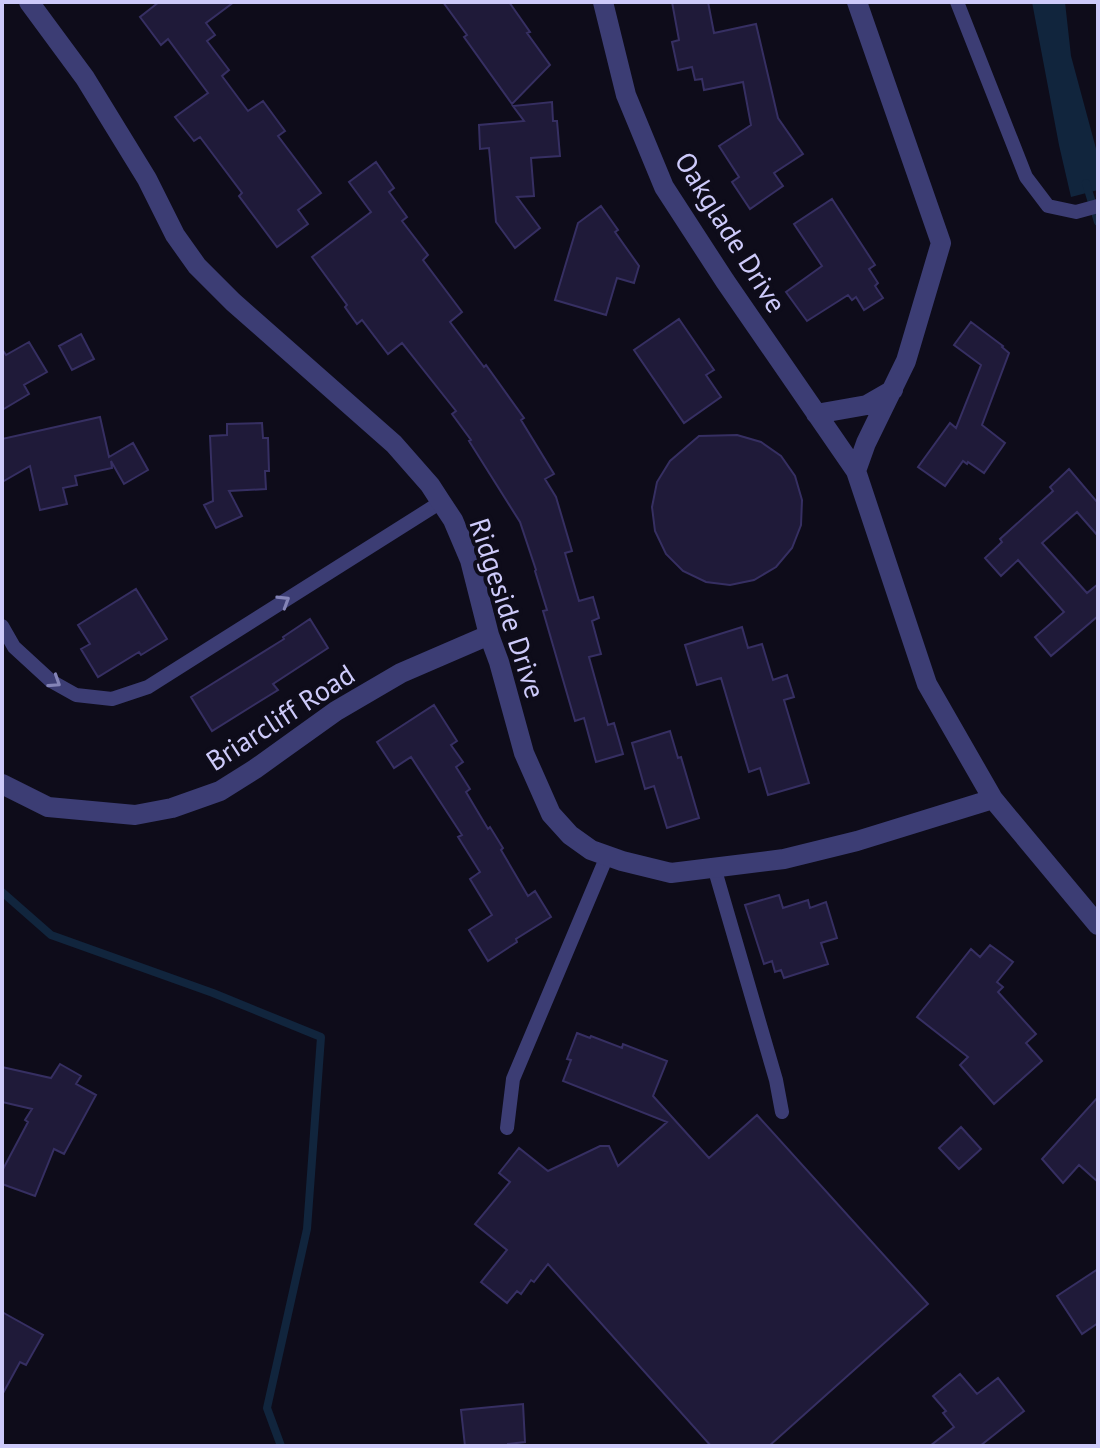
<svg xmlns="http://www.w3.org/2000/svg" width="1100" height="1448" viewBox="0 0 1100 1448" font-family="'PT Sans',sans-serif">
  <style>
    .water { fill: #11253d }
    .lines { fill: none; stroke-linecap: round; stroke-linejoin: round }
    .stream { stroke: #11253d; stroke-width: 8 }
    .building { fill: #1f1a39; stroke: #362f62; stroke-width: 2 }
    .service { stroke: #3c3d74; stroke-width: 14 }
    .minor { stroke: #3c3d74; stroke-width: 20 }
    .oneway { stroke: #8484b7 }
    .labels { text-anchor: middle; dominant-baseline: central; stroke-width: 8; stroke-linejoin: round; paint-order: stroke }
    .street-label { font-size: 28px; fill: #cdcafa; stroke: #0e0c1a }
  </style>
  <rect width="100%" height="100%" fill="#0e0c1a"/>
  <path class="water" d="M1032 2H1065L1071 56 1098 156V190L1071 197 1059 145Z"/>
  <g class="lines">
    <path class="stream" d="M1086 183 1098 222
      M2 892 51 935 213 993 321 1037 307 1229 267 1408 281 1446"/>
  </g>
  <path class="building" d="M159 2H234L206 23 215 35 207 41 229 70 222 76 248 111 263 101 285 131 278 136 321 193 298 210 308 224 277 247 239 196 242 193 200 137 194 141 175 117 208 93 168 39 161 45 140 17Z
    M443 2H509L530 32 527 33 550 65 512 104 464 37 467 35Z
    M672 2H708L714 33 756 24 778 118 803 154 774 173 783 186 750 209 732 182 739 177 719 146 751 125 743 82 704 90 702 79 695 80 692 67 678 70 672 42 679 40Z
    M552 102 553 121H557L560 156 531 158 534 196 517 197 540 228 515 248 496 222 489 148 480 149 479 125 524 121 513 106Z
    M376 162 394 188 389 192 407 217 402 221 428 255 423 260 462 312 450 322 484 367 486 365 524 418 521 420 554 474 545 479 556 497 572 551 565 553 579 601 593 597 599 618 592 621 601 654 589 657 608 725 614 723 623 754 596 762 584 718 575 721 543 611 547 610 535 571 536 570 520 522 469 441 471 440 452 414 456 411 402 343 388 354 362 320 357 324 345 307 347 305 312 257 371 212 349 182Z
    M832 199 875 265 869 269 878 283 875 286 883 298 864 310 856 297 852 300 848 295 807 321 786 292 822 266 794 224Z
    M601 206 618 230 615 232 639 266 634 283 617 278 606 315 555 300 578 223Z
    M679 319 714 370 706 375 721 397 684 423 634 350Z
    M971 322 1003 346 1002 347 1009 353 982 425 1005 443 984 473 968 462 967 464 963 461 945 486 918 467 950 423 956 428 981 365 954 345Z
    M81 334 94 359 72 370 59 346Z
    M29 342 47 372 24 385 29 394 2 410V349L6 355Z
    M100 417 109 457 133 443 148 470 124 484 111 461 112 468 75 476 77 485 63 488 67 504 40 510 30 466 2 482V439Z
    M262 423 263 438H268L269 471H265L266 489 229 491 242 516 216 528 204 505 213 501 210 436 227 435V424Z
    M737 435 761 442 781 456 795 476 802 500 801 525 792 548 776 567 754 580 730 585 706 582 683 571 666 554 655 531 652 507 657 482 670 461 699 436Z
    M1069 469 1098 503V536L1077 512 1042 543 1087 593 1098 584V616L1051 656 1035 637 1064 612 1018 560 1001 576 985 558 1002 542 1000 539 1053 491 1050 487Z
    M136 589 167 639 141 655 139 652 98 677 81 649 90 644 78 625Z
    M310 619 328 648 273 684 278 690 212 731 191 697 284 639 283 637Z
    M742 627 748 648 762 644 773 680 787 675 794 697 784 700 809 783 768 795 760 768 749 772 721 678 697 685 685 645Z
    M434 705 457 741 451 745 463 762 456 767 470 789 466 792 488 829 490 827 503 848 501 850 528 896 535 891 551 917 516 939 517 942 488 961 469 930 492 915 470 879 480 872 458 837 462 835 411 757 394 768 377 742Z
    M670 731 678 758 681 757 699 818 667 828 654 786 645 789 632 743Z
    M779 895 783 908 808 900 810 908 826 902 837 938 821 943 828 964 784 978 781 970 775 972 772 961 764 964 745 905Z
    M990 945 1013 962 997 982 1003 987 998 992 1036 1034 1026 1043 1042 1061 994 1104 960 1065 968 1057 917 1017 971 949 980 957Z
    M577 1033 590 1038 591 1036 622 1048 623 1044 667 1061 653 1096 709 1158 757 1115 928 1304 769 1446H711L548 1264 534 1282 531 1280 521 1294 517 1291 507 1303 481 1282 507 1250 475 1224 510 1182 499 1173 519 1148 548 1171 600 1146H609L618 1166 667 1122 563 1081 571 1060 567 1059Z
    M60 1064 81 1076 76 1084 96 1095 64 1154 54 1149 35 1196 2 1184V1171L28 1122 25 1120 32 1109 2 1102V1067L51 1078Z
    M1098 1097V1182L1079 1165 1063 1183 1042 1159Z
    M961 1127 981 1149 959 1169 939 1148Z
    M1098 1269V1323L1082 1334 1057 1296Z
    M2 1312 43 1335 26 1365 20 1362 2 1395Z
    M960 1374 977 1394 998 1378 1024 1411 980 1446H930L954 1427 943 1413 946 1411 933 1396Z
    M523 1404 525 1442 508 1444V1446H465L461 1410Z"/>
  <g class="lines">
    <path class="service" d="M957 2 1026 177 1048 206 1076 212 1098 206
      M2 626 14 647 51 681 76 695 112 699 148 687 441 502
      M714 867 776 1080 782 1112
      M507 1128 513 1079 607 856"/>
    <path class="minor" d="M29 2 85 78 147 179 175 235 197 266 233 302 394 444 430 485 441 502 453 520 470 560 489 635 499 662 524 753 551 814 570 835 591 850 622 861 671 873 784 859 857 841 993 799
      M603 2 626 95 664 187 725 281 856 471 927 684 993 799 1098 925
      M816 414 867 405 893 390
      M856 471 866 443 906 361 941 243 857 2
      M2 784 48 807 135 815 172 808 220 791 255 769 336 711 401 673 489 635"/>
  </g>
  <defs><path id="oneway-chevron" d="M-2-3.5L2.5 0L-2 3.5" fill="none" stroke-width="1.6" stroke-linecap="round" stroke-linejoin="round" transform="scale(2)"/></defs>
  <g class="oneway">
    <use href="#oneway-chevron" transform="translate(284 601) rotate(-32)"/>
    <use href="#oneway-chevron" transform="translate(55 682) rotate(33)"/>
  </g>
  <g class="labels">
    <g class="street-label">
      <text transform="translate(731 232) rotate(58)">Oakglade Drive</text>
      <text transform="translate(508 608) rotate(72)">Ridgeside Drive</text>
      <text transform="translate(280 717) rotate(-33)">Briarcliff Road</text>
    </g>
  </g>
  <rect width="1100" height="1448" fill="none" stroke="#cdcafa" stroke-width="8"/>
</svg>
